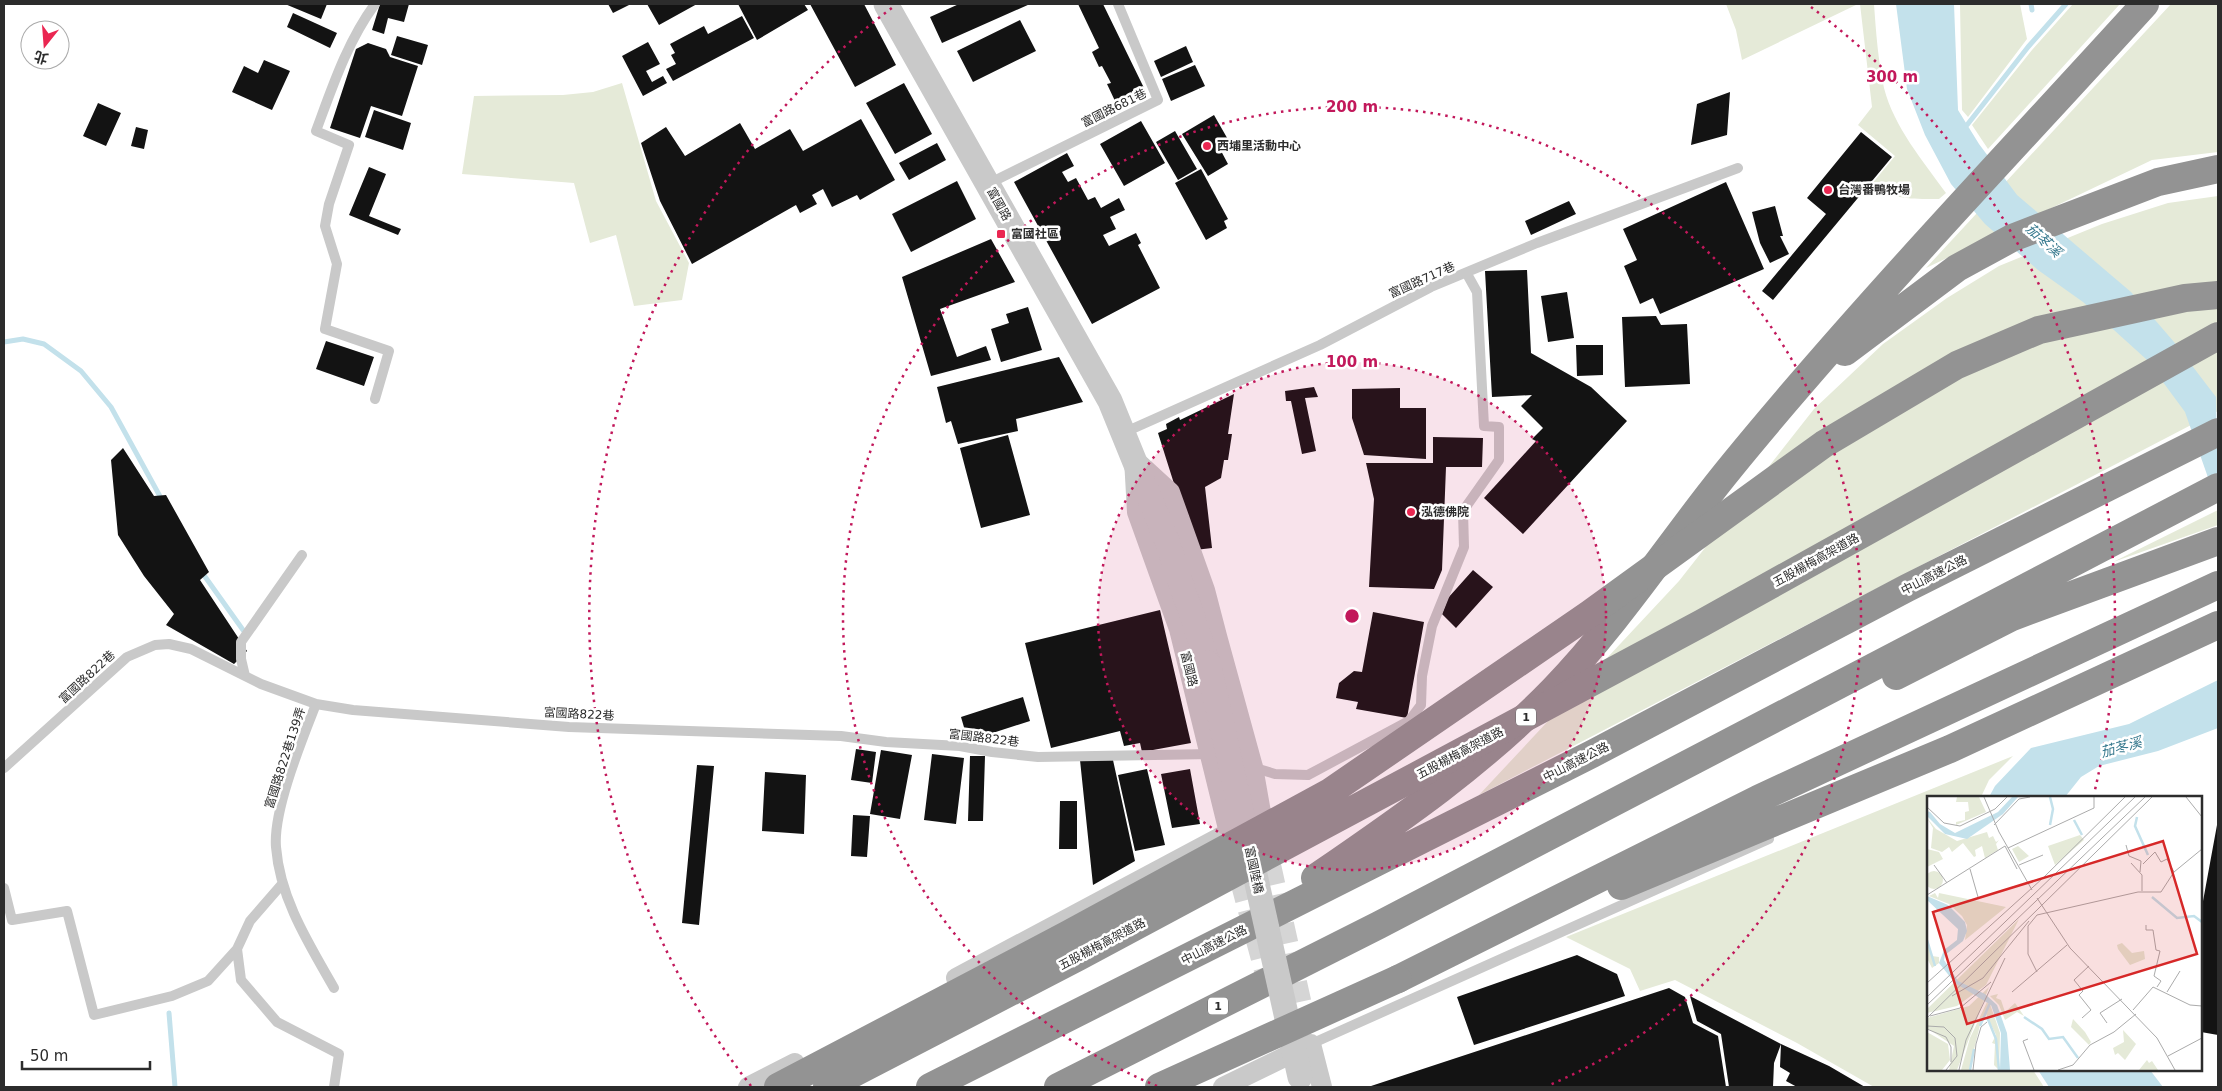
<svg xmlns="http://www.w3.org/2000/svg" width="2222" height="1091" viewBox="0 0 2222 1091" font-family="'DejaVu Sans','Noto Sans TC',sans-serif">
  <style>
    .green { fill: #e5ead8 }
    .water { fill: #c3e1eb }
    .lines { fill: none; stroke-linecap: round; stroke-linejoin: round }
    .stream { stroke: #c3e1eb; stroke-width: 5 }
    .building { fill: #131313 }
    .minor-tunnel { stroke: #d5d5d5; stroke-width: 20; stroke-dasharray: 20 10; stroke-linecap: butt }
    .service { stroke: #c9c9c9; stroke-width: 10 }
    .minor { stroke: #c9c9c9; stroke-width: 20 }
    .tertiary { stroke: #c9c9c9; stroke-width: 25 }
    .motorway { stroke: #939393; stroke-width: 28 }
    .tertiary-bridge { stroke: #c9c9c9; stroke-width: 25 }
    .motorway-bridge { stroke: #939393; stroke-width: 28 }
    .ring { fill: none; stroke: #c2185b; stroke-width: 2.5; stroke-dasharray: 2.5 5 }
    .poi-dot { fill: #ea2651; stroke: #fff; stroke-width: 2 }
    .labels { text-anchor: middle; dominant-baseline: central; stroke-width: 5; stroke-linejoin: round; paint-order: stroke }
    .shield { fill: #fff; stroke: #6b6b6b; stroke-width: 1 }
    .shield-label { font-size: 11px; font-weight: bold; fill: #2c2c2c }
    .street-label { font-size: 12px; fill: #2c2c2c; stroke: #fff }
    .poi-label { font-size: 12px; font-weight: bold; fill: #2c2c2c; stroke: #fff; text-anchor: start }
    .water-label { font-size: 14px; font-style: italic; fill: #387a8f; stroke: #fff }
    .inset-river { fill: none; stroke: #c3e1eb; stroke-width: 2.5 }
    .inset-road { fill: none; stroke: #ababab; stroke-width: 1 }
    .view { fill: #d62828; fill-opacity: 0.15; stroke: #d62828; stroke-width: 2.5 }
    .inset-edge { fill: none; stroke: #2c2c2c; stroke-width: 2.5 }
    .centre { fill: #c2185b; stroke: #fff; stroke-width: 2.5 }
    .ring-label { font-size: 15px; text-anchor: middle; font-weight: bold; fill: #c2185b; stroke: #fff; stroke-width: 5; stroke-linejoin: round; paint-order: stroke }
  </style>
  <rect width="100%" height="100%" fill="#fff"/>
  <path class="green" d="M1726 4H1858L1742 60 1736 30Z
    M1860 4H1874C1876 32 1878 60 1884 88 1894 127 1923 161 1946 193L1939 199C1914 199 1892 200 1871 185L1895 156 1858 125 1872 107Z
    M1960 4H2020L2027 39 1968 117 1962 110Z
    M2073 4H2120L1988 149 1972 125 2032 50Z
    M2171 4H2218V152L2152 160 1926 268Z
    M622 83 656 201 689 263 682 300 634 306 616 235 590 243 574 183 462 174 474 96 563 95 593 92Z
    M2218 196V411L1479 795 1679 581 1814 409 1883 344 1947 298 1999 266 2102 224 2168 203Z
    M2218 510V525L2113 562Z
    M2013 756 1989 780 1981 797H1928V1070H2033L2044 1087H1874L1797 1043 1675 980 1640 991 1630 969 1566 937Z"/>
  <path class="water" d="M1896 4H1954L1958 110 1979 144 2017 195 2131 292 2174 342 2216 397 2218 506 2185 412 2146 359 2083 302 2038 270 1985 224 1951 184 1925 135 1907 89Z
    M2218 680V728L2158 751 2099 766 2081 777 2065 797H1989L1995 786 2031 748 2129 724Z
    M2038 1070H2150L2163 1087H2049Z"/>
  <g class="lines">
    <path class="stream" d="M2031 4 2032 10
      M1967 125 2028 47 2066 4
      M4 342 23 339 44 344 81 371 111 407 162 500
      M201 571 243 630
      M169 1013 175 1087"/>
  </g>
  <path class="building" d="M285 4H327L321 19Z
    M380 4H409L404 22 388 18 384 34 372 30Z
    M608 4H631L613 13Z
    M647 4H697L659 25Z
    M738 4H804L808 10 757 40Z
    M810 4H864L896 65 855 87Z
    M959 4H1030L942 43 930 17Z
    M1078 4H1103L1144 88 1115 101 1107 84 1111 83 1102 66 1099 67 1092 52 1099 48Z
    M293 13 337 33 330 48 287 27Z
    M742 16 754 38 673 81 666 69 676 64 671 55 675 53 670 44 704 26 708 34Z
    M1020 20 1036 51 973 82 957 51Z
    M397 36 428 45 422 65 391 55Z
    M648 42 660 64 646 71 652 82 663 76 667 83 643 96 622 56Z
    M368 43 386 49 390 57 418 66 402 116 371 106 360 138 330 128 356 49Z
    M1186 46 1193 62 1161 77 1154 61Z
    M264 60 290 71 272 110 232 92 244 66 258 73Z
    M1195 65 1205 86 1171 101 1162 79Z
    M904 83 932 134 895 154 866 103Z
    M1730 92 1727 135 1691 145 1697 104Z
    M98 103 121 113 106 146 83 136Z
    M374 110 411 123 403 150 365 137Z
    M1214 115 1230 143 1220 149 1228 164 1208 176 1182 134Z
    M861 119 895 180 860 200 857 195 832 207 823 189 812 195 817 204 800 213 796 205 692 264 660 201 641 143 666 127 685 156 740 123 755 149 790 129 803 151Z
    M1141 121 1165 163 1124 186 1100 144Z
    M136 127 148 130 144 149 131 146Z
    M1175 131 1197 169 1178 180 1156 142Z
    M1861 132 1892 157 1773 300 1762 291 1826 214 1807 198Z
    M937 143 946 160 909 180 899 163Z
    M1067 153 1074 166 1062 172 1068 182 1076 178 1088 200 1095 197 1101 208 1119 198 1125 210 1110 217 1116 229 1103 235 1109 246 1136 233 1141 243 1138 245 1160 288 1092 324 1014 182Z
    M369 167 386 174 369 216 401 229 398 235 349 215Z
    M1201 169 1228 219 1224 221 1227 228 1206 240 1175 183Z
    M957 181 976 219 911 252 892 214Z
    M1726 182 1764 269 1660 314 1653 298 1640 304 1624 266 1637 260 1623 229Z
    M1569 201 1576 214 1531 235 1525 221Z
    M1775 206 1783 236H1780L1789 254 1770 263 1760 243 1752 212Z
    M991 239 1015 282 940 309 957 357 986 346 991 360 931 376 902 277Z
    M1527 270 1531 353 1591 387 1627 421 1523 534 1484 498 1536 441 1532 439 1543 428 1521 406 1532 395 1492 397 1485 271Z
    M1567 292 1574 338 1548 342 1541 296Z
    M1028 307 1042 350 1001 362 991 329 1009 323 1006 314Z
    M1656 316 1661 325 1687 324 1690 384 1625 387 1622 317Z
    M326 341 374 357 364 386 316 369Z
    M1576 345H1603V375L1577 376Z
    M1059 357 1083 402 1016 419 1018 431 958 444 951 421 946 423 937 387Z
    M1314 387 1318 397 1305 398 1316 451 1302 454 1291 401H1286L1285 391Z
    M1400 388V408H1426V459L1364 455 1352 418V389Z
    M1234 394 1228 434H1232L1228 460H1224L1221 478 1205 487 1212 548 1195 550 1158 433 1167 429 1166 424 1179 417 1180 420Z
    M1008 435 1030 515 981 528 960 448Z
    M1433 437 1483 438 1482 467H1446L1442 570 1434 589 1369 587 1374 499 1366 463H1433Z
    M123 448 154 496 166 495 209 572 200 580 247 651 234 664 166 625 174 614 144 576 118 535 111 460Z
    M1473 570 1493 587 1456 628 1442 614 1448 598Z
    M1160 610 1191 743 1142 752 1140 743 1124 746 1120 731 1051 748 1025 643Z
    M1373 612 1424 622 1407 718 1356 709 1358 702 1336 698 1339 683 1354 671 1362 672Z
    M1023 697 1030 721 968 741 961 717Z
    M856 749 876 752 872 783 851 780Z
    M881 750 912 755 900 819 870 814Z
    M932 754 964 758 956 824 924 820Z
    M970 756H985L983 821H968Z
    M1080 760H1113L1135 861 1093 885Z
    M697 765 714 766 699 925 682 923Z
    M1147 769 1165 845 1135 851 1118 775Z
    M1190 769 1200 824 1172 828 1161 774Z
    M765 772 806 775 804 834 762 831Z
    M1060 801H1077V849H1059Z
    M853 815 870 816 867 857 851 856Z
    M2217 825H2218V1035L2201 1032V912Z
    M1577 955 1617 974 1625 996 1474 1045 1457 997Z
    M1669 988 1685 997 1693 1023 1718 1036 1726 1087H1368Z
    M1690 996 1781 1044 1829 1066 1865 1087H1797L1786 1081 1790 1073 1780 1067 1781 1044 1774 1063 1773 1087H1729L1721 1034 1697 1021Z"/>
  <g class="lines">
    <path class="minor-tunnel" d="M1271 865 1308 1032
      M1240 881 1266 978"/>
    <path class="service" d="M375 4C347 42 332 88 316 131L349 145 329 204 325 226 337 264 325 329 389 351 375 399
      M988 184 1158 100 1118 4
      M1123 433 1320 345 1431 287 1537 243 1738 168
      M245 676 241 659V642L302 555
      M316 704C302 740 273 810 276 847 280 899 309 944 334 988
      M1252 767 1275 774 1308 775 1409 721 1421 705 1422 676 1432 626 1464 547 1463 511 1499 460V427L1484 426 1477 292 1467 274
      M4 768 127 657 155 645 169 644 191 649 261 684 316 704 353 710 569 727 841 736 886 742 960 746 992 752 1038 757 1212 754
      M283 883 250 921 237 949 241 980 277 1022 339 1054 334 1087
      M4 888 12 920 67 911 94 1015 172 996 208 981 237 949
      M1311 1044 1769 839"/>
    <path class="minor" d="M1235 857 1179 629 1137 512 1134 459 1170 492 1205 590 1217 636 1253 767 1266 841
      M956 978 1241 826
      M748 1087 795 1063
      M1223 1087 1311 1044 1322 1087"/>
    <path class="tertiary" d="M886 4 1110 401 1165 536 1208 663"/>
    <path class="motorway" d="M1845 352 1957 268 2012 238 2158 182 2218 169
      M1896 676 2012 617 2218 541
      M1315 878C1401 819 1480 765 1553 690 1608 633 1653 568 1701 505 1728 469 1757 435 1786 401 1902 265 2025 136 2145 4
      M1621 886 1950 749 2218 625
      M1398 979 1758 799 2218 585
      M930 1087 1592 754 1907 588 2218 432
      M1058 1087 1379 925 2218 487"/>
    <path class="tertiary-bridge" d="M1208 663 1300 1077"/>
    <path class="motorway-bridge" d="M778 1087 1067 935 1330 792 1588 615 1824 444 1957 365 2039 330 2185 298 2218 295
      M827 1087 1078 957 1702 623 2218 336
      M1159 1087 1398 979"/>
  </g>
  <circle cx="1352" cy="616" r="254" fill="#c2185b" fill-opacity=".12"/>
  <g class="ring">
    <circle cx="1352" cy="616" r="254"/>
    <path d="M1157 1086A509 509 0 1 1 1547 1086"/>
    <path d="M751 1086A763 763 0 0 1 893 7M1811 7A763 763 0 0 1 2094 794"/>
  </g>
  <g class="poi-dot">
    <circle cx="1207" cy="146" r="5"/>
    <circle cx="1828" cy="190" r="5"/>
    <rect x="996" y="229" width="10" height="10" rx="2.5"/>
    <circle cx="1411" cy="512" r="5"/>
  </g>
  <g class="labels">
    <g class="shield">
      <rect x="1516" y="708.5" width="20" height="17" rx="4"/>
      <rect x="1208" y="997.5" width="20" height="17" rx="4"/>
    </g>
    <g class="shield-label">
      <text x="1526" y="717">1</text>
      <text x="1218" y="1006">1</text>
    </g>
    <g class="street-label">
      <text transform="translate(1114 108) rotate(-26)">富國路681巷</text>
      <text transform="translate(999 204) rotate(61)">富國路</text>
      <text transform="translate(1422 280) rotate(-24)">富國路717巷</text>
      <text transform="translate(1816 560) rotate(-29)">五股楊梅高架道路</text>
      <text transform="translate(1934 575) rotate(-27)">中山高速公路</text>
      <text transform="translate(1189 669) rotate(76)">富國路</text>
      <text transform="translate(87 677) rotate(-43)">富國路822巷</text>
      <text transform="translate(579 714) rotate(3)">富國路822巷</text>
      <text transform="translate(984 738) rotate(7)">富國路822巷</text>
      <text transform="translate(1460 753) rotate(-28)">五股楊梅高架道路</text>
      <text transform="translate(285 758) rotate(-72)">富國路822巷139弄</text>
      <text transform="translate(1576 762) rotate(-27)">中山高速公路</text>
      <text transform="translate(1254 870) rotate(78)">富國陸橋</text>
      <text transform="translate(1102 944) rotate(-28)">五股楊梅高架道路</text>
      <text transform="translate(1214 945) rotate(-27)">中山高速公路</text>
    </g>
    <g class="poi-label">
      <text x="1217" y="146">西埔里活動中心</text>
      <text x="1838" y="190">台灣番鴨牧場</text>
      <text x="1011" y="234">富國社區</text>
      <text x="1421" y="512">泓德佛院</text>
    </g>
    <g class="water-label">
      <text transform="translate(2044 240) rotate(42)">茄苳溪</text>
      <text transform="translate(2121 747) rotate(-15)">茄苳溪</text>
    </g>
  </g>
  <g transform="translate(1927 796)">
    <rect width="275" height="275" fill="#fff"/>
    <path d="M30 1H52L59 16 29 29V26L38 24V16L42 15 41 6H29ZM0 22 9 33 30 45 60 36 62 42 66 40 69 46 72 44 69 48 71 54 58 62 55 50 48 54 49 60 47 61 36 47 25 56 22 51 15 56 4 52 6 32ZM153 39 157 44 128 69 121 50ZM91 50 102 60 92 66 85 53ZM0 53 12 56 16 63 0 71ZM-2 84a9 9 0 1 1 18 0a9 9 0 1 1-18 0ZM8 97 11 102 12 97 79 111 38 144 40 129 35 120 22 108 2 100ZM92 123 59 189 30 210 0 217V213ZM1 147 5 160 12 161V167L5 172 0 162ZM195 147 205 157 217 155 218 163 203 169 191 153 190 149ZM62 191 30 274H22L27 250 0 232V222L42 210ZM71 198 69 202 74 204 78 216 88 207 97 220 90 216 78 224 72 209 63 200ZM60 206 62 208 53 229 42 274H34L43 242ZM63 208 73 237 72 274 67 269 68 248 65 247 69 239 59 218ZM146 223 158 236 164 246 162 249 144 231ZM196 234 209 248 198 264 191 257 188 259 186 252 197 246ZM0 236 21 248 23 264 15 274H0ZM220 264 222 267 225 265 231 274H212Z" fill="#e5ead8"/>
    <path d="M85 1H91L76 18 40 43 18 38 0 20V15L3 16 13 28 28 37 71 16ZM0 100 21 109 38 126 40 135 36 145 18 159 17 164 31 185 58 198 70 209 80 237 83 274H73L74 237 64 209 28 187 12 167 17 154 30 144 31 133 0 104Z" fill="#c3e1eb"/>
    <path class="inset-river" d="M123 1 126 13 123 29M210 21 208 30 221 59M147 24 155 39M225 101 250 122 267 120 275 126M0 144 8 170M60 221 69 243 72 274M97 221 115 233 122 243 136 241 151 262M53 230 63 207M43 274 47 253"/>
    <path class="inset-road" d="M57 1 72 36 105 94M259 1 275 21M0 11 17 27 33 30 68 13 80 1M67 29 92 3 103 1M199 49 202 60 214 65 213 76M78 50 90 73M81 52 167 12V1M204 67 215 79V95M216 68 228 56 234 66 240 63 247 76M7 69 20 87M92 69 116 59M43 73 51 101M0 99 78 50M110 102 143 152 230 242 248 274M219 129V134H226L229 154 233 155 227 180 234 185 230 191M110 176 101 158V130L110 119 211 96H234L247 76 275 53M0 187 116 82 198 1M85 196 140 149M240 196 253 175M25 200 56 182 102 125M0 201 208 1M0 209 218 1M206 214 226 191 263 209 275 210M3 220 33 212 64 186M0 222 225 1M155 222 164 214 152 199 156 195 147 184 162 170M180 227 173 217 195 203M0 230 17 231 28 242 30 260 19 274M0 233 19 241 24 251V266M101 243 96 245 107 274M241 260 275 242M32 274 39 244 78 162M46 274 49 248 54 231 60 226M131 274 146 269 163 249 187 236 209 218"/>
    <path class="view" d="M236 45 270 158 40 228 6 116Z"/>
    <rect width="275" height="275" class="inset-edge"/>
  </g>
  <circle cx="1352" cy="616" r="8" class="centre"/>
  <g class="ring-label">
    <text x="1892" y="82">300 m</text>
    <text x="1352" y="112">200 m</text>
    <text x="1352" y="367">100 m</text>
  </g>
  <rect width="2222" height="1091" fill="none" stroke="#2c2c2c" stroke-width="10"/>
  <g transform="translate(45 45) rotate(197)"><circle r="24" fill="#ffffff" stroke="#ababab"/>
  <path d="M0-4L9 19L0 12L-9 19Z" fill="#ea2651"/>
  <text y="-8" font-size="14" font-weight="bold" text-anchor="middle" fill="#2c2c2c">北</text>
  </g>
  <path d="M22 1061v8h128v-8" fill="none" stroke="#2c2c2c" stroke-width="2.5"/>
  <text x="30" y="1061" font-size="15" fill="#2c2c2c" stroke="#ffffff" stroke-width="4" paint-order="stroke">50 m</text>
</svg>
